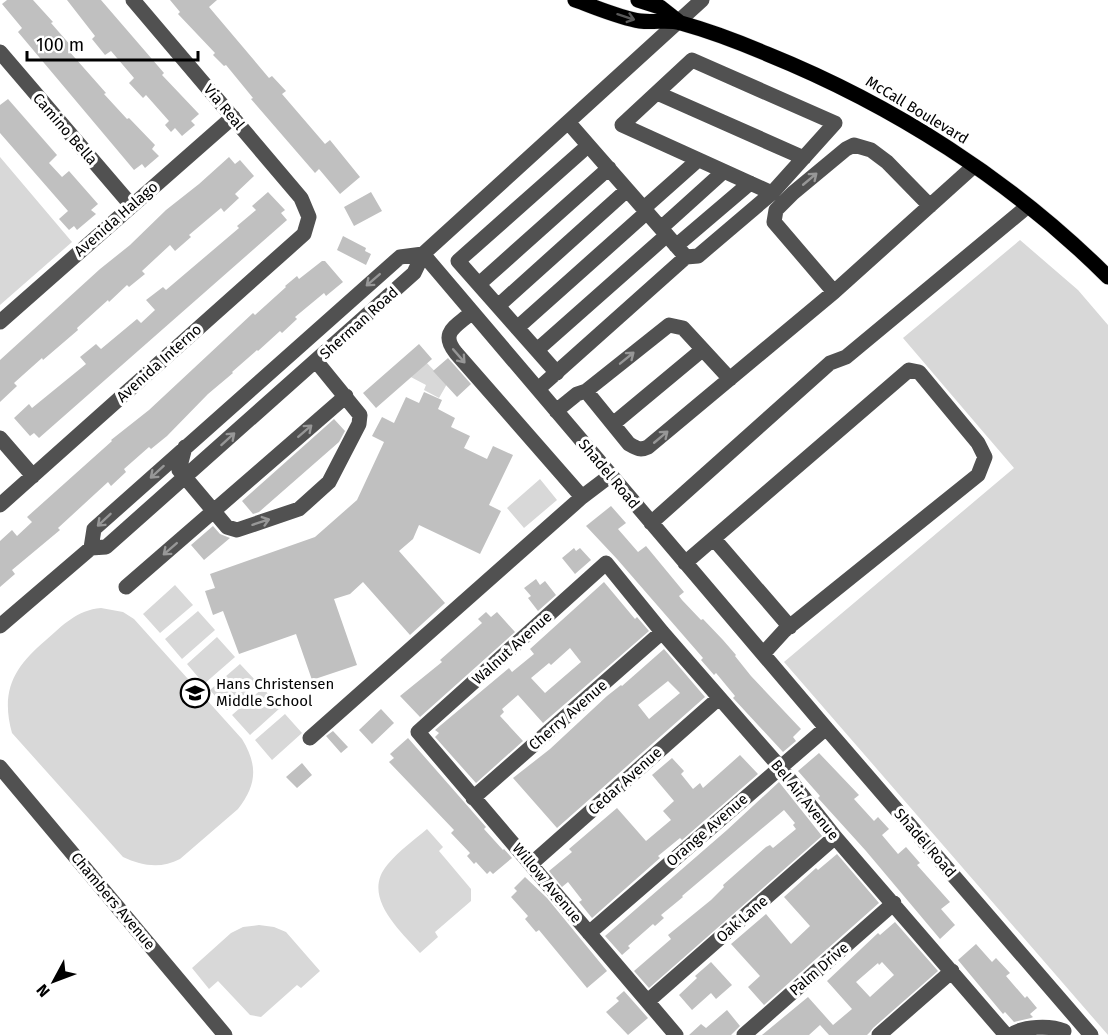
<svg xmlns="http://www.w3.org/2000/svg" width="1108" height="1035" viewBox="0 0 1108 1035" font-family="'Fira Sans',sans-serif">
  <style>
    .green { fill: #d8d8d8 }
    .building { fill: #c0c0c0; fill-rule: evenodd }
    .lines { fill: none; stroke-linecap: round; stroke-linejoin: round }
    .major-casing { stroke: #dbdbdb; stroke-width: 16 }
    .minor { stroke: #515151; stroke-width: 15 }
    .major { stroke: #000; stroke-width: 15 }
    .oneway { stroke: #595959 }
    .oneway2 { stroke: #979797 }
    .labels { text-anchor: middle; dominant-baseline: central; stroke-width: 6; stroke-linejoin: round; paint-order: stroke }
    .street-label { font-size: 15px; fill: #000; stroke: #fff }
    .poi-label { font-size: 15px; fill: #000; stroke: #fff; text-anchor: start }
  </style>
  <rect width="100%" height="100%" fill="#fff"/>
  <path class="green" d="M0 157 72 242 0 305Z
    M1020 240 1078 290 1108 325V1035L784 662 1014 468 903 338Z
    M424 360 447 384 439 398 424 390 426 385 407 375Z
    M540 479 557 500 524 528 507 508Z
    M175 585 193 605 160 633 143 614Z
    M101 608 123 612 134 619 242 739C258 765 257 785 238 809L180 859C161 869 142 866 123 857L12 733C0 690 15 666 46 640 63 625 77 610 101 608Z
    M198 611 215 630 182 659 165 639Z
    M217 637 235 657 204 684 187 664Z
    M240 664 258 683 227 710 210 690Z
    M263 688 280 708 250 735 232 715Z
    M285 714 302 733 272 760 255 740Z
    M427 829 443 847 439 851 471 889V901L435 932 438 937 420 953C400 930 360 896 388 864 399 851 414 840 427 829Z
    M259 925 274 927 286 932 320 971 301 988 297 985 261 1017 250 1015 218 981 209 989 192 968 231 933 243 927Z"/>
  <path class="building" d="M7 0H33L53 22 51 23 72 47 68 50 106 93 104 94 127 119 129 118 155 145 152 149 159 156 145 168 142 164 134 170 18 32 22 28 2 4Z
    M67 0H101L164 73 162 75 199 114 191 121 195 125 182 136 175 128 171 132 165 125 169 121 146 95 143 98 129 83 134 78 111 51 105 55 92 39 95 36Z
    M170 0H217L209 7 269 78 272 76 286 91 282 94 325 144 330 140 360 177 340 194 319 169 315 173 251 99 253 98 226 65 224 66 213 55 215 53 178 14 180 12Z
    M8 99 57 155 49 163 62 177 69 171 98 204 91 210 96 214 77 230 74 226 69 230 59 219 68 211 0 133V105Z
    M229 157 235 164 240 160 254 176 235 194 239 198 224 212 221 208 189 235 191 237 175 251 170 245 142 271 145 274 129 287 127 285 109 302 108 300 77 328 78 330 43 360 42 358 14 383 17 386 0 402V360L100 269 130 245 166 210 199 184Z
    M268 192 285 210 281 213 287 220 39 438 34 433 30 436 14 418 29 404 32 408 86 364 80 357 96 344 101 349 137 319 141 323 155 310 146 300 163 287 166 290 239 228 237 226 256 210 252 206Z
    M371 192 382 211 354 226 344 207Z
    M343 236 366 248 365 251 371 254 366 265 337 250Z
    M322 261H325L343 282 326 296 324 293 295 317 297 319 282 333 280 331 258 351 257 350 232 372 233 373 208 394 167 436 151 449 149 447 124 469 126 472 111 486 108 482 58 528 60 530 12 570 15 574 0 587V541L12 530 17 536 32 522 27 517 112 441 111 440 149 410 253 313 255 315 286 287 285 286 297 276 299 279Z
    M419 344 432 359 376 408 363 393Z
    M448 358 471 384 457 397 433 371Z
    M424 392 442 400 438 409 455 418 451 427 470 436 464 448 487 459 493 446 513 455 489 505 501 511 480 554 419 525 413 539 399 551 445 603 410 635 363 582 350 594 334 599 357 665 312 680 296 634 239 654 223 611 213 615 205 591 215 588 210 574 315 537 357 500 384 442 372 436 382 417 394 423 406 397 419 403Z
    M334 419 345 431 339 442 259 512 253 514 242 501Z
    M611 506 626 523 618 529 638 552 646 546 684 592 679 596 682 600 701 620 703 619 723 640 736 655 735 656 751 676 801 729 793 737 796 741 783 752 733 698 735 696 716 673 714 675 701 660 703 658 617 559 586 526Z
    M213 526 220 534 230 538 204 560 191 545Z
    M574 548 576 551 580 548 591 560 575 574 562 558Z
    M536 579 540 585 545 581 556 595 538 611 528 598 531 596 524 588Z
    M604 582 635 619 637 617 649 631 543 723 518 695 502 709 504 712 500 716 523 741 476 783 435 737 439 733 435 730 509 668 512 672 534 654 530 649ZM570 648 581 662 545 693 531 678 549 663 551 665Z
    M486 612 491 617 497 612 515 632 420 717 400 696 442 662 440 660 482 623 478 619Z
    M664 649 705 697 557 828 513 778 550 749 607 696 621 685 622 686ZM668 681 680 693 649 719 638 705Z
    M381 709 394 723 372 744 359 730Z
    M333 731 348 747 341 753 326 736Z
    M408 738 486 827 484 829 503 850 504 849 512 858 493 874 490 871 487 874 476 862 474 864 467 856 470 853 451 833 454 830 389 762 394 758 390 754Z
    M819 753 859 795 854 799 874 821 878 817 889 829 882 835 898 854 906 847 920 863 917 865 950 902 941 909 955 925 940 939 866 851 818 798 820 796 798 771Z
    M740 755 758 774 682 840 680 838 658 856 660 858 592 918 579 902 582 900 568 882 562 887 549 871 572 852 569 849 617 808 646 841 671 820 663 811 674 801 652 775 672 758 684 771 681 774 693 789 700 783 703 788Z
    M302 763 312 775 297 788 286 777Z
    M779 782 822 836 649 988 634 971 671 939 668 935 711 900 724 887 723 885 766 847 770 845 773 848 796 829 793 825 795 823 784 810 682 896 683 897 661 915 664 918 655 926 653 924 628 946 630 948 622 955 605 936 727 830Z
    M837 854 879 903 764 1005 748 987 760 976 731 944 766 914 791 944 810 926 784 897 816 868 818 870Z
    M525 877 547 898 607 971 587 988 539 930 536 932 525 919 528 916 511 897 517 891 514 888Z
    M895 922 938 971 873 1028 870 1032 867 1035H829L820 1025 809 1035H762L808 997 833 1025 852 1009 827 981 878 933 880 935ZM882 962 894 975 870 997 856 982 878 963 879 965Z
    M976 944 992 962 996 958 1010 973 1006 976 1025 998 1027 996 1037 1008 1030 1014 1033 1017 1031 1018 1014 1022 1005 1012 1003 1014 958 960Z
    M711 962 732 985 716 999 711 993 692 1010 679 995 697 978 695 976Z
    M624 991 648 1018 628 1035 606 1012 619 1001 616 998Z
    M727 1010 740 1026 731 1035H689L701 1024 706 1028Z"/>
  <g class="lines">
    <g class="major-casing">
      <path id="major" d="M575 0C595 7 620 18 640 21 654 23 668 19 681 23 710 31 739 42 767 54 893 105 1011 180 1108 277
        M638 0 660 7 679 22"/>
    </g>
    <path class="minor" d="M0 52 131 205
      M657 93 804 158
      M930 206 887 162 871 150 854 145 846 149 793 193 776 210 774 222 834 292 974 166
      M644 208 698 160
      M661 228 723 172
      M676 246 750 183
      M423 254 826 728 1091 1035
      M686 257 698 256 772 193 835 123 692 60 622 125 772 193
      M479 284 609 168
      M498 306 627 190
      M472 312C456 327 439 332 456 353L582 497 611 475
      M0 322 233 117
      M517 328 647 212
      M537 350 667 235
      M557 373 458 261 582 151
      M538 389 686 257 568 122
      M586 391 669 325 683 328 730 379
      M556 411 577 394 586 391 629 444C636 448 640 451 648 447L834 292
      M613 424 702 350
      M0 438 33 476
      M185 447 179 470 227 527 237 530 299 509 329 482 359 424 360 415 316 361
      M0 505 304 234 309 217 301 198 133 0
      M651 523 830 363 846 357 1028 206
      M714 539 790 627
      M91 548 94 529 400 257 423 254
      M685 563 909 370 919 372 978 443 985 457 978 475 784 631 763 654
      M126 587 346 396
      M0 626 91 548 106 547 414 273 423 254 702 0
      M310 738 582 497
      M0 767 225 1035
      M473 798 662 632
      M531 864 719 698
      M589 933 826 728
      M648 1001 835 837
      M676 1035 418 732 606 563 662 632 779 766 835 837 1006 1035
      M744 1035 894 903
      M879 1035 952 971
      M1011 1035C1023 1026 1050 1025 1064 1031"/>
    <use href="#major" class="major"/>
  </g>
  <defs><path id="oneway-shaft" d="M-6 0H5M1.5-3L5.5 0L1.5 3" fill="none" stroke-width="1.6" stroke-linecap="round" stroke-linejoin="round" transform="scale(1.5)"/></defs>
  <use class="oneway" href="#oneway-shaft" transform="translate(626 17) rotate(18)"/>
  <g class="oneway2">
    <use href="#oneway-shaft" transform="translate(810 179) rotate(-40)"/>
    <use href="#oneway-shaft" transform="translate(373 280) rotate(139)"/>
    <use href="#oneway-shaft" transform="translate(459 356) rotate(49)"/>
    <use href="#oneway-shaft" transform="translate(627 358) rotate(-39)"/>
    <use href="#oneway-shaft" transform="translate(305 431) rotate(-41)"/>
    <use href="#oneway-shaft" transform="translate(661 437) rotate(-40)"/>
    <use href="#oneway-shaft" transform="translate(228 439) rotate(-42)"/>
    <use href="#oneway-shaft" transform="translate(157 472) rotate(138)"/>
    <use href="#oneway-shaft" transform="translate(104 520) rotate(137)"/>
    <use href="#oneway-shaft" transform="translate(261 522) rotate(-18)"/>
    <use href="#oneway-shaft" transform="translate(170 549) rotate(139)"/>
  </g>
  <defs>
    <g id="school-ring" transform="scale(1.5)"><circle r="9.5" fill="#fff" stroke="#000" stroke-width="1.5"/><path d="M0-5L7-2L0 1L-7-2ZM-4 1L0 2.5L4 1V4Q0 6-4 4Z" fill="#000"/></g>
  </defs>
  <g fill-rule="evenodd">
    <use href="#school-ring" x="195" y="693"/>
  </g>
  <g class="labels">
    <g class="street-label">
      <text transform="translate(224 107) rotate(50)">Via Real</text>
      <text transform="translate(917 110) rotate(31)">McCall Boulevard</text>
      <text transform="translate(65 129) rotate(49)">Camino Bella</text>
      <text transform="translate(116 219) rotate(-41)">Avenida Halago</text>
      <text transform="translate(359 323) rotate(-42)">Sherman Road</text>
      <text transform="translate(159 363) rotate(-42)">Avenida Interno</text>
      <text transform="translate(609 474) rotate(50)">Shadel Road</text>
      <text transform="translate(512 648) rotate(-42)">Walnut Avenue</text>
      <text transform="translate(568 715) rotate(-41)">Cherry Avenue</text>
      <text transform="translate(625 781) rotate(-42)">Cedar Avenue</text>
      <text transform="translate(805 800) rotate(51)">Bel Air Avenue</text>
      <text transform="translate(707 830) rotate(-41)">Orange Avenue</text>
      <text transform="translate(925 843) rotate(49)">Shadel Road</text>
      <text transform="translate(547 883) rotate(50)">Willow Avenue</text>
      <text transform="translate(113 901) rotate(50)">Chambers Avenue</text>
      <text transform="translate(742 919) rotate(-41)">Oak Lane</text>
      <text transform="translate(819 969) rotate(-41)">Palm Drive</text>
    </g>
    <g class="poi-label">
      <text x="216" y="684">Hans Christensen<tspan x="216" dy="17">Middle School</tspan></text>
    </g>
  </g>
  <g transform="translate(54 981) rotate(229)" stroke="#ffffff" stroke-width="4.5" paint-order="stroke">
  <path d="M0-4.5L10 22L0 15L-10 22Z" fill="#000000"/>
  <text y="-9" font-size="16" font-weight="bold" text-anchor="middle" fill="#000000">N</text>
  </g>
  <path d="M27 51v9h171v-9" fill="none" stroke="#000000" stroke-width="3"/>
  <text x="36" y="51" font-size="18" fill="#000000" stroke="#ffffff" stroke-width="4.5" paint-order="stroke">100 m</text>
</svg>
